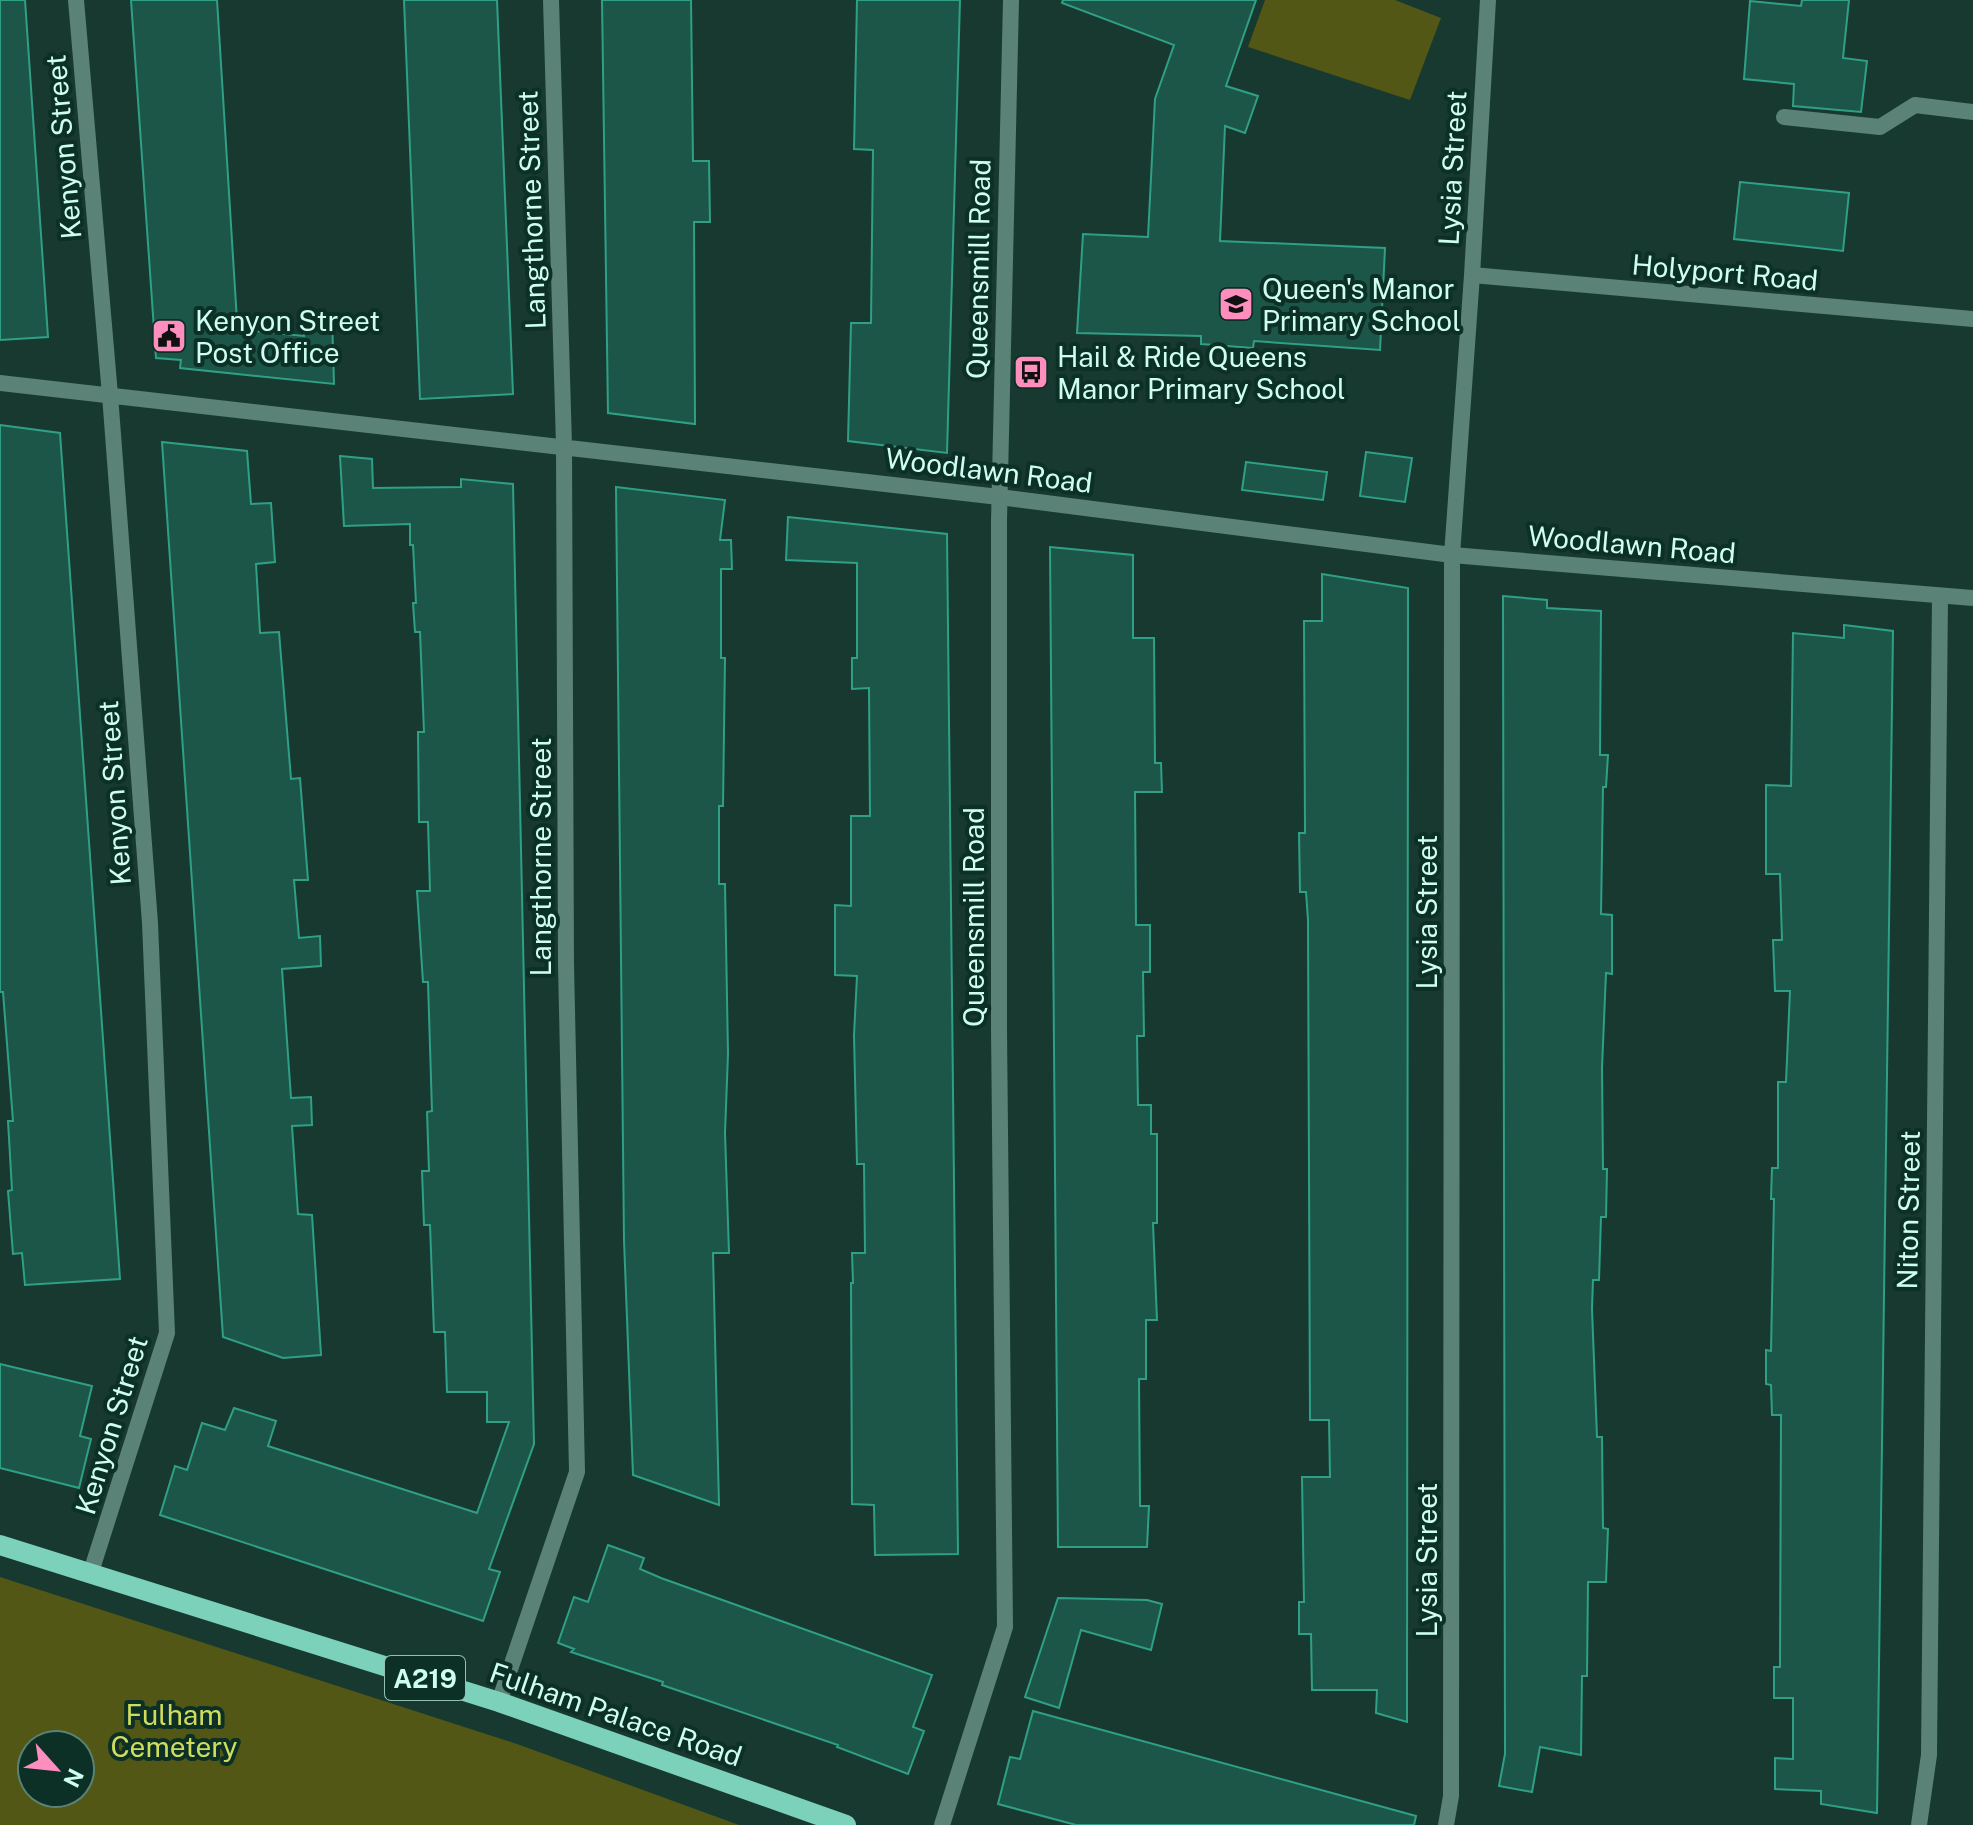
<svg xmlns="http://www.w3.org/2000/svg" width="1973" height="1825" viewBox="0 0 1973 1825" font-family="'Public Sans',sans-serif">
  <style>
    .green { fill: #525715; fill-rule: evenodd }
    .building { fill: #1c5648; stroke: #2fa086; stroke-width: 2 }
    .lines { fill: none; stroke-linecap: round; stroke-linejoin: round }
    .service { stroke: #5a8276; stroke-width: 16 }
    .minor { stroke: #5a8276; stroke-width: 16 }
    .primary { stroke: #7bd1b9; stroke-width: 20 }
    .labels { text-anchor: middle; dominant-baseline: central; stroke-width: 8; stroke-linejoin: round; paint-order: stroke }
    .shield { fill: #0c2f26; stroke: #94c0b3; stroke-width: 2 }
    .shield-label { font-size: 26px; font-weight: bold; fill: #cefeef }
    .street-label { font-size: 28px; fill: #cefeef; stroke: #0c2f26 }
    .poi-label { font-size: 28px; fill: #cefeef; stroke: #0c2f26; text-anchor: start }
    .park-label { font-size: 28px; fill: #d1dc5d; stroke: #0c2f26 }
  </style>
  <rect width="100%" height="100%" fill="#173930"/>
  <path class="green" d="M1265 0H1395L1441 18 1410 100 1248 47Z
    M0 1577 517 1744 739 1825H0ZM32 1745H80V1793H32Z"/>
  <path class="building" d="M0 0H25L48 337 0 340Z
    M131 0H217L237 321 245 320V330L304 336V318H332L334 384 180 368 181 360 156 358Z
    M404 0H497L513 394 420 399Z
    M602 0H691L693 161H709L710 222H694L695 424 608 413Z
    M857 0H960L947 453 848 441 851 323H871L873 150 854 149Z
    M1063 0H1256L1226 86 1258 96 1245 133 1225 126 1220 241 1385 248 1380 350 1254 341 1253 348 1201 344V336L1077 333 1083 234 1148 237 1155 99 1174 45 1062 3Z
    M1802 0H1849L1843 58 1867 61 1861 112 1793 106 1794 84 1744 79 1750 1 1801 6Z
    M1740 182 1849 193 1843 251 1734 239Z
    M0 425 60 433 120 1279 25 1285 22 1253 13 1254 8 1191 12 1190 8 1121H13L3 992H0Z
    M162 442 247 451 251 504 271 503 275 562 256 564 260 633 279 632 291 779 300 778 308 880H294L299 938 320 936 321 966 282 969 291 1098 311 1097 312 1125 292 1126 298 1214 312 1215 321 1355 283 1358 223 1337Z
    M1366 452 1412 458 1405 502 1360 496Z
    M340 456 372 459 373 488 461 487V479L513 484 534 1444 489 1569 500 1572 483 1621 160 1515 175 1466 187 1470 202 1423 225 1430 234 1408 276 1421 268 1446 477 1513 509 1422H487V1392H447L445 1332H434L430 1225H424L422 1171H429L427 1112 432 1111 428 982H423L417 891H430L428 822H419L418 732H424L420 632H415L413 603H416L413 545H410V524L344 526Z
    M1246 462 1327 472 1323 500 1242 490Z
    M616 487 725 500 720 540H731L732 569H721V658H725L723 806H719V884H725L728 1054 725 1133 729 1253H713L719 1505 633 1475 624 1240Z
    M788 517 947 534 958 1554 875 1555 874 1505 852 1504 851 1283H853L852 1253H865L864 1164H857L854 1035 857 976 835 975V905L851 906V816H870L869 688 852 689V658H857V563L786 560Z
    M1050 547 1133 555V638H1154L1155 763H1161L1162 792H1135L1136 925H1150V972H1143L1144 1036H1137L1138 1105H1151V1134H1157V1223H1153L1157 1320H1146V1379H1139L1140 1506H1149L1147 1547H1058Z
    M1322 574 1408 588 1407 1722 1376 1713 1377 1690H1312L1311 1634H1299V1602H1304L1302 1477H1330L1329 1420H1310L1308 920 1306 892H1300L1299 833H1305L1304 621H1322Z
    M1503 596 1547 600V608L1601 611 1600 755H1608L1606 787H1603L1601 914 1612 915V974L1606 973 1602 1068 1603 1169H1607L1606 1217H1601L1599 1280H1593L1592 1309 1597 1437H1602L1603 1528 1608 1529 1606 1582H1588L1587 1676H1582L1581 1755 1540 1747 1532 1792 1499 1786 1505 1754Z
    M1844 625 1893 631 1877 1813 1821 1804V1791L1775 1789V1758L1793 1759V1698H1774V1667H1780L1781 1415H1772L1771 1385 1766 1384V1350L1771 1351 1774 1199H1771L1772 1168H1778V1082H1786L1790 991H1775L1773 940H1782L1780 874H1766V785L1791 786 1793 633 1844 638Z
    M0 1364 92 1386 80 1436 91 1439 79 1488 0 1468Z
    M608 1545 644 1558 640 1569 661 1578 932 1675 913 1727 924 1731 908 1774 837 1747 838 1745 662 1685 663 1682 571 1652 574 1649 558 1643 574 1597 588 1602Z
    M1058 1598 1147 1600 1162 1604 1151 1650 1081 1630 1059 1708 1025 1697Z
    M1033 1711 1416 1816 1414 1825H1076L998 1804 1010 1757 1020 1759Z"/>
  <g class="lines">
    <path class="service" d="M1784 117 1880 127 1915 105 1973 112"/>
    <path class="minor" d="M76 0 110 395 150 923 167 1333 91 1572
      M1472 275 1973 319
      M0 383 999 497 1452 555 1973 598
      M499 1702 577 1472 566 964 564 445 551 0
      M942 1825 1005 1627 999 1030V521L1011 0
      M1446 1825 1451 1796 1452 555 1472 275 1488 0
      M1919 1825 1929 1755 1940 596"/>
    <path class="primary" d="M0 1545 499 1702 846 1825"/>
  </g>
  <defs>
    <g id="school-square" transform="scale(1.8)"><rect x="-9" y="-9" width="18" height="18" rx="4" fill="#fd8ebe" stroke="#0c2f26"/><path d="M0-5L7-2L0 1L-7-2ZM-4 1L0 2.5L4 1V4Q0 6-4 4Z" fill="#111"/></g>
    <g id="civic-square" transform="scale(1.8)"><rect x="-9" y="-9" width="18" height="18" rx="4" fill="#fd8ebe" stroke="#0c2f26"/><path d="M-.6-6.5H3V-4.5H.6V-3L4-1V1h2V6H-6V1h2V-1L-.6-3ZM-1.2 2.5V6h2.4V2.5Z" fill="#111"/></g>
    <g id="bus-square" transform="scale(1.8)"><rect x="-9" y="-9" width="18" height="18" rx="4" fill="#fd8ebe" stroke="#0c2f26"/><path d="M-5-6H5V4H4V6H2V4H-2V6H-4V4H-5ZM-3.5-4V0h7V-4ZM-3.5 1.2v1.5H-2V1.2ZM2 1.2v1.5H3.5V1.2Z" fill="#111"/></g>
  </defs>
  <g fill-rule="evenodd">
    <use href="#school-square" x="1236" y="304"/>
    <use href="#civic-square" x="169" y="336"/>
    <use href="#bus-square" x="1031" y="372"/>
  </g>
  <g class="labels">
    <rect class="shield" x="385" y="1656" width="80" height="44" rx="6"/>
    <g class="shield-label">
      <text x="425" y="1678">A219</text>
    </g>
    <g class="street-label">
      <text transform="translate(63 147) rotate(-95)">Kenyon Street</text>
      <text transform="translate(1452 168) rotate(-87)">Lysia Street</text>
      <text transform="translate(531 210) rotate(-92)">Langthorne Street</text>
      <text transform="translate(978 269) rotate(-89)">Queensmill Road</text>
      <text transform="translate(1725 272) rotate(5)">Holyport Road</text>
      <text transform="translate(989 470) rotate(7)">Woodlawn Road</text>
      <text transform="translate(1632 544) rotate(5)">Woodlawn Road</text>
      <text transform="translate(114 793) rotate(-94)">Kenyon Street</text>
      <text transform="translate(540 857) rotate(-90)">Langthorne Street</text>
      <text transform="translate(1426 912) rotate(-90)">Lysia Street</text>
      <text transform="translate(973 917) rotate(-90)">Queensmill Road</text>
      <text transform="translate(1908 1210) rotate(-89)">Niton Street</text>
      <text transform="translate(111 1425) rotate(-73)">Kenyon Street</text>
      <text transform="translate(1426 1560) rotate(-90)">Lysia Street</text>
      <text transform="translate(616 1714) rotate(19)">Fulham Palace Road</text>
    </g>
    <g class="poi-label">
      <text x="1262" y="288">Queen's Manor<tspan x="1262" dy="32">Primary School</tspan></text>
      <text x="195" y="320">Kenyon Street<tspan x="195" dy="32">Post Office</tspan></text>
      <text x="1057" y="356">Hail &amp; Ride Queens<tspan x="1057" dy="32">Manor Primary School</tspan></text>
    </g>
    <g class="park-label">
      <text x="174" y="1714">Fulham<tspan x="174" dy="32">Cemetery</tspan></text>
    </g>
  </g>
  <g transform="translate(56 1769) rotate(117)"><circle r="38" fill="#0c2f26" stroke="#5a8276" stroke-width="2"/>
  <path d="M0-6L14 30L0 20L-14 30Z" fill="#fd8ebe"/>
  <text y="-12" font-size="22" font-weight="bold" text-anchor="middle" fill="#cefeef">N</text>
  </g>
</svg>
